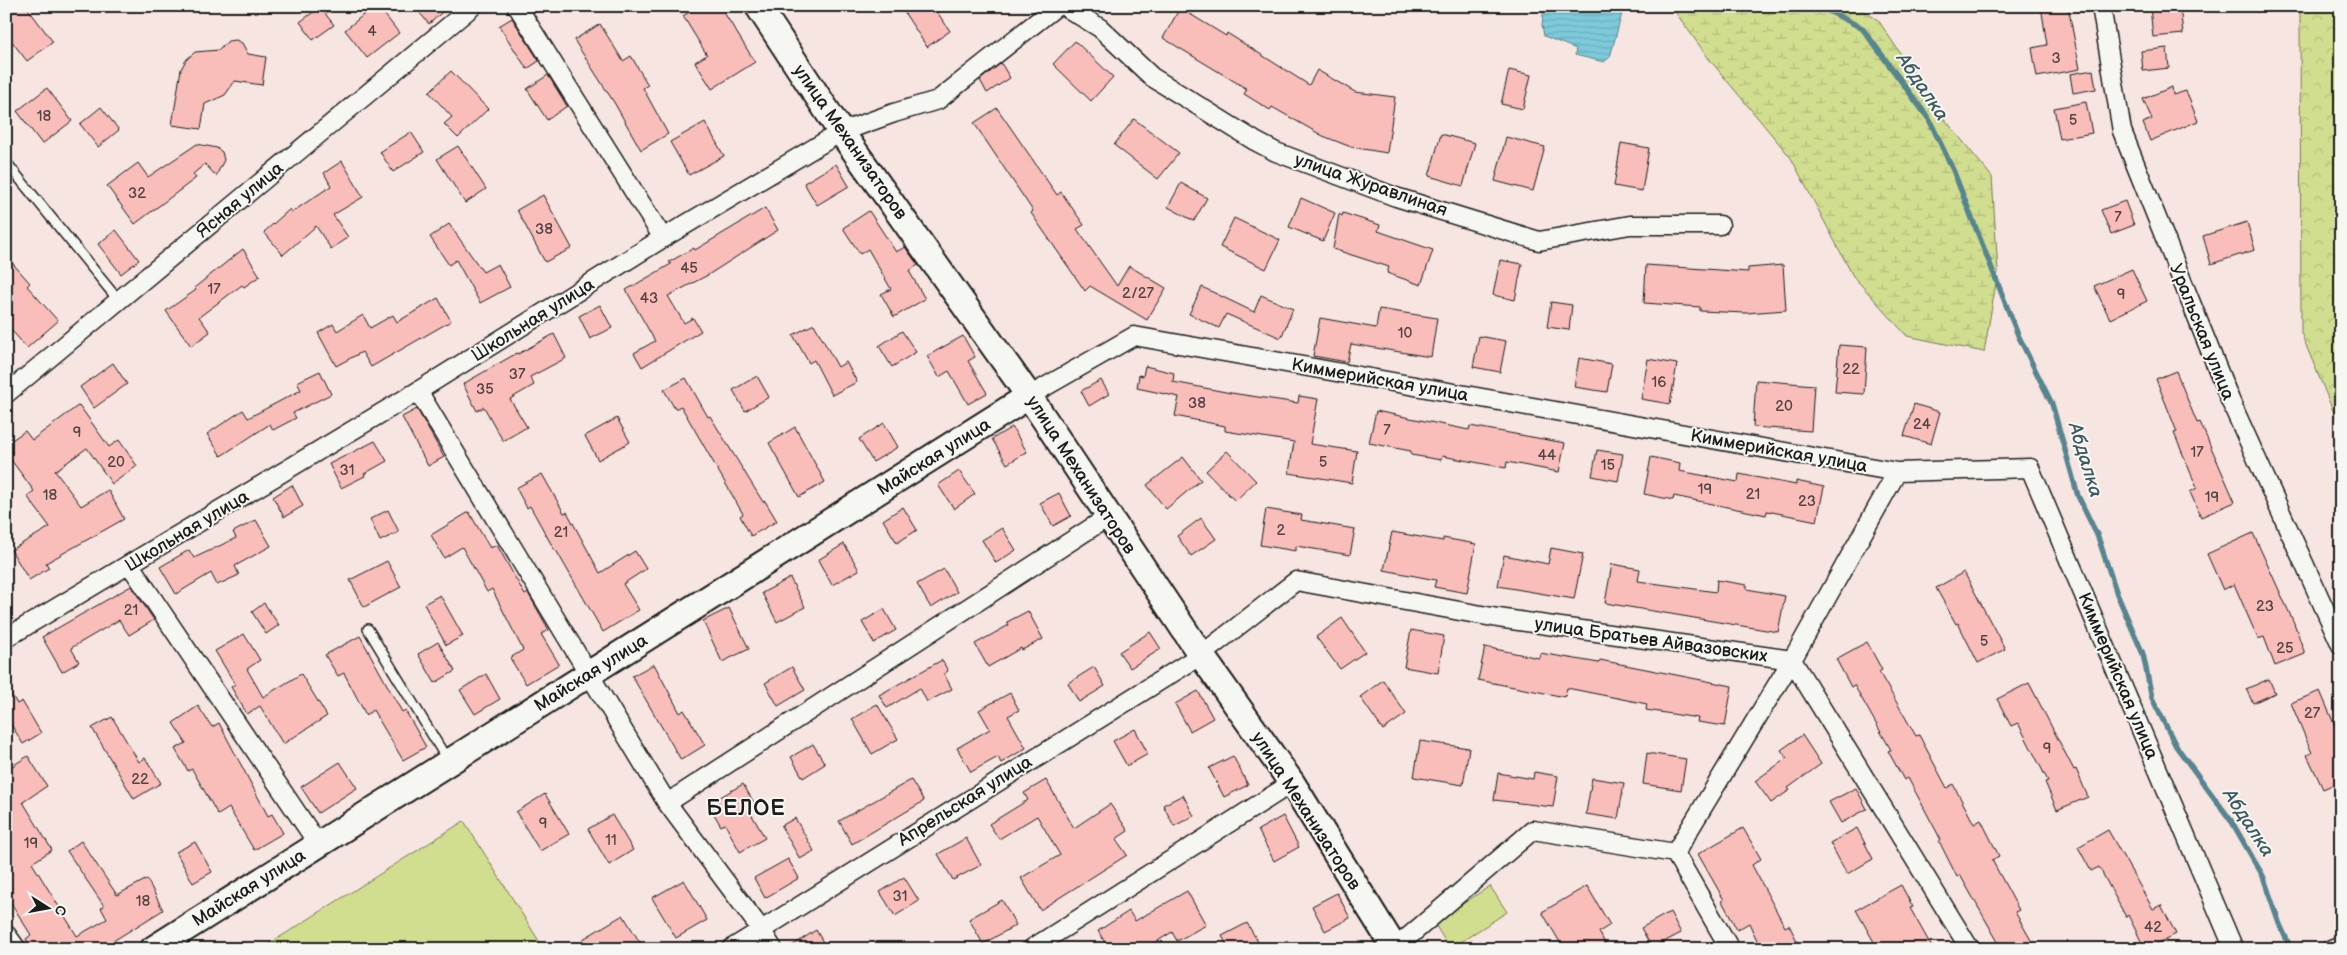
<svg xmlns="http://www.w3.org/2000/svg" width="2347" height="955" viewBox="0 0 2347 955" font-family="'Balsamiq Sans',sans-serif">
  <style>
    .forest { fill: url(#forest-crowns); stroke: #767c56 }
    .wetland { fill: url(#wetland-marsh); stroke: #767c56 }
    .garden { fill: #d1dd8f; stroke: #767c56 }
    .water { fill: url(#water-rules); stroke: #56848f }
    .lines { fill: none; stroke-linecap: round; stroke-linejoin: round }
    .stream { stroke: #56848f; stroke-width: 5.5 }
    .building { fill: #f9bdba; stroke: #1c1c1c }
    .lane-casing { stroke: #1c1c1c; stroke-width: 12 }
    .street-casing { stroke: #1c1c1c; stroke-width: 21 }
    .secondary-casing { stroke: #1c1c1c; stroke-width: 29 }
    .lane { stroke: #f6f6f2; stroke-width: 9 }
    .street { stroke: #f6f6f2; stroke-width: 18 }
    .secondary { stroke: #f6f6f2; stroke-width: 25 }
    .labels { text-anchor: middle; dominant-baseline: central; stroke-width: 4; stroke-linejoin: round; paint-order: stroke }
    .number-label { font-size: 15px; fill: #534444 }
    .street-label { font-size: 18px; fill: #1c1c1c; stroke: #f6f6f2 }
    .water-label { font-size: 19px; font-style: italic; fill: #3e595f; stroke: #f6f6f2 }
    .district-label { font-size: 22px; font-weight: bold; letter-spacing: 1px; fill: #1c1c1c; stroke: #f6f6f2 }
  </style>
  <defs>
    <pattern id="forest-crowns" width="20" height="18" patternUnits="userSpaceOnUse" patternTransform="scale(1.25)"><rect width="20" height="18" fill="#d1dd8f"/><path d="M2 6a3 3 0 1 1 6 0M12 15a3 3 0 1 1 6 0" fill="none" stroke="#b3bd7b"/></pattern>
    <pattern id="wetland-marsh" width="20" height="14" patternUnits="userSpaceOnUse" patternTransform="scale(1.25)"><rect width="20" height="14" fill="#d1dd8f"/><path d="M1 5h8M5 5V1M11 12h8M15 12V8" fill="none" stroke="#b3bd7b"/></pattern>
    <pattern id="water-rules" width="6" height="5" patternUnits="userSpaceOnUse" patternTransform="scale(1.25)"><rect width="6" height="5" fill="#7ccadb"/><path d="M0 2.5h6" fill="none" stroke="#6badbb"/></pattern>
  </defs>
  <rect width="100%" height="100%" fill="#f7e5e1"/>
  <filter id="ink" filterUnits="userSpaceOnUse"><feTurbulence type="fractalNoise" baseFrequency=".02" numOctaves="2"/><feDisplacementMap in="SourceGraphic" scale="10" xChannelSelector="R" yChannelSelector="G"/><feConvolveMatrix kernelMatrix="1 2 1 2 8 2 1 2 1" color-interpolation-filters="sRGB"/></filter>
  <g filter="url(#ink)">
    <path class="forest" d="M2300 6H2341V430L2301 333Z"/>
    <path class="wetland" d="M1671 6H1855L1878 20 1943 117 1992 177 1998 272 1984 352 1907 336 1853 276 1791 158 1709 59Z"/>
    <path class="garden" d="M464 821 544 949H261Z
      M1490 886 1507 912 1450 949 1434 923Z"/>
    <path class="water" d="M1544 6H1624L1610 57 1604 62 1575 55 1576 49 1544 36 1542 25Z"/>
    <g class="lines">
      <path class="stream" d="M1819 6 1862 28 1929 119 1953 170 2018 335 2052 404 2078 496 2098 537 2117 594 2143 654 2152 698 2176 746 2232 822 2263 876 2280 925 2291 949"/>
    </g>
    <path class="building" d="M16 6H26L53 42 27 61 6 34V13Z
      M374 6H378L399 33 367 58 345 30Z
      M414 6H449L429 24Z
      M699 6H720L755 62 712 89 695 62 707 55 683 16Z
      M900 6H933L950 31 927 47Z
      M2041 6H2068L2080 69 2037 77 2032 48 2047 45Z
      M2157 6H2180L2183 34 2153 37 2150 7Z
      M320 7 334 25 313 40 300 22Z
      M1180 8 1226 36 1227 33 1309 85 1317 70 1355 92 1395 97 1387 153 1351 147 1323 136 1272 107 1270 110 1244 94 1247 89 1163 38Z
      M512 18 539 61 527 69 499 26Z
      M600 24 623 61 631 56 648 85 643 88 668 134 641 150 615 104 574 40Z
      M236 40 242 43 248 54 266 57 262 85 235 81 225 95 205 104 201 129 172 125 181 69 186 60 195 52 219 50 228 41Z
      M1075 41 1113 77 1091 101 1053 64Z
      M2167 48 2169 68 2143 71 2141 51Z
      M1001 63 1010 78 987 93 980 80Z
      M1509 70 1531 75 1523 109 1501 104Z
      M2093 70 2096 89 2073 93 2070 74Z
      M451 71 488 109 458 138 444 124 452 117 429 92Z
      M548 75 567 106 547 120 527 89Z
      M2172 87 2173 95 2186 91 2198 121 2150 141 2143 123 2152 119 2143 99Z
      M47 88 72 121 42 144 17 111Z
      M2086 102 2092 133 2060 139 2054 108Z
      M101 107 119 130 98 147 80 124Z
      M997 108 1057 195 1061 192 1084 225 1077 229 1117 286 1129 266 1166 288 1147 320 1090 286 1085 291 1031 213 1033 211 974 123Z
      M1134 119 1179 153 1158 179 1114 145Z
      M705 122 724 156 689 175 670 142Z
      M411 132 424 152 393 172 380 152Z
      M1441 134 1475 143 1463 186 1429 176Z
      M1506 137 1545 147 1533 191 1495 181Z
      M1621 143 1649 148 1642 191 1614 186Z
      M197 144 217 148 222 152 224 160 216 176 205 164 193 174 196 178 135 224 107 186 138 163 148 177Z
      M458 146 486 189 465 203 437 159Z
      M342 161 363 197 333 215 348 237 331 249 316 226 283 255 264 232 290 209 292 212 331 186 324 173Z
      M836 164 849 186 817 205 804 183Z
      M1181 183 1207 198 1194 221 1168 207Z
      M543 195 572 248 545 262 517 210Z
      M1301 198 1335 213 1323 241 1289 227Z
      M2125 201 2134 225 2111 234 2101 210Z
      M765 208 778 230 708 275 668 296 684 323 693 318 701 331 642 367 634 353 655 341 626 290 671 264 669 262 694 248 695 250Z
      M869 211 896 252 905 247 918 265 909 271 925 299 894 317 881 294 891 289 868 249 860 254 843 228Z
      M1343 213 1380 225 1378 231 1433 250 1421 285 1387 273 1389 267 1333 249 1339 214 1342 216Z
      M1234 218 1280 240 1266 269 1220 247Z
      M2247 222 2255 250 2211 264 2203 236Z
      M449 224 483 272 498 264 510 287 480 303 456 260 449 265 430 237Z
      M116 230 139 260 121 274 98 244Z
      M243 249 260 276 244 287 242 285 199 317 210 332 191 346 166 311 196 290 194 288Z
      M6 256 30 283 27 286 58 321 27 348 6 324Z
      M1500 260 1522 264 1515 300 1493 295Z
      M1646 265 1748 272V268L1783 265 1786 310 1746 313 1700 311V307L1644 303Z
      M2132 269 2147 301 2110 319 2094 286Z
      M1202 287 1254 312 1261 295 1293 309 1281 338 1226 314 1219 328 1189 314Z
      M438 298 451 321 371 367 362 352 336 366 318 333 333 324 337 331 363 315 370 328 393 315 397 322Z
      M1551 302 1572 305 1569 330 1547 327Z
      M600 305 612 328 590 339 579 316Z
      M1379 309 1437 318 1431 357 1351 344 1347 362 1313 356 1320 318 1376 328Z
      M814 324 838 367 846 362 857 382 832 395 814 360 809 363 793 335Z
      M902 331 916 352 892 367 879 346Z
      M554 334 566 358 530 377 534 385 510 399 527 427 503 441 484 407 477 411 463 384 517 353 518 354Z
      M963 336 975 357 968 361 987 393 968 404 949 371 939 377 927 356Z
      M1479 336 1506 341 1500 372 1473 367Z
      M1839 345 1867 347 1864 394 1835 392Z
      M1579 358 1612 364 1607 392 1574 387Z
      M1648 359 1677 364 1670 404 1641 399Z
      M113 363 127 384 94 408 80 387Z
      M1145 366 1174 373 1173 382 1231 393 1298 403 1299 396 1318 399 1310 444 1357 451 1352 483 1289 473 1294 442 1225 431V426L1175 416 1179 397 1137 388 1139 375 1143 376Z
      M320 371 331 394 293 413 296 418 273 430 270 424 221 456 207 434 243 410 248 418 301 390 297 382Z
      M2176 371 2197 423 2200 422 2235 502 2201 517 2190 492 2197 488 2174 433 2177 432 2156 379Z
      M757 376 769 397 745 411 733 390Z
      M686 378 708 417 710 416 763 502 765 501 777 521 751 536 740 516 743 514 681 406 675 409 664 390Z
      M1101 380 1109 394 1089 406 1081 391Z
      M1756 380 1814 385 1811 431 1753 427Z
      M1914 404 1940 412 1931 444 1904 436Z
      M79 405 109 447 119 440 137 466 112 484 87 448 55 471 81 506 108 490 124 519 46 563 49 568 29 580 11 550 50 527 27 496 34 491 6 453V444L25 431 32 440Z
      M417 409 444 457 428 466 402 417Z
      M1376 411 1469 430 1470 426 1565 443 1559 472 1507 462 1506 468 1442 456 1441 460 1411 455V451L1369 443Z
      M617 418 630 442 598 460 585 436Z
      M884 423 898 447 873 462 859 439Z
      M795 427 825 482 799 497 769 443Z
      M1012 427 1027 452 1007 464 992 439Z
      M375 441 387 461 364 474 365 476 341 488 329 464Z
      M1597 450 1623 454 1618 481 1592 476Z
      M1227 451 1256 481 1235 501 1206 471Z
      M1183 457 1201 480 1166 509 1147 485Z
      M1651 457 1680 463 1679 471 1738 482 1739 474 1796 485V481L1824 487 1817 521 1767 511 1766 515 1674 496 1673 500 1644 494Z
      M959 471 975 494 954 509 938 485Z
      M542 474 564 513 567 512 600 573 635 551 646 569 623 584 639 610 603 632 556 550 555 551 530 506 527 508 516 488Z
      M292 485 303 506 284 517 273 497Z
      M1059 493 1071 516 1053 526 1040 503Z
      M903 507 917 530 897 543 883 520Z
      M1266 509 1302 515 1301 520 1355 529 1350 555 1296 546V551L1260 545Z
      M388 510 399 532 380 541 370 519Z
      M469 512 490 548 497 545 525 595 528 593 549 630 541 634 559 664 526 684 510 658 523 650 492 589 487 592 462 547 444 558 431 535Z
      M1201 518 1216 539 1191 556 1177 536Z
      M256 520 271 546 235 566 239 575 217 585 211 573 176 594 160 567 189 550 194 558 236 538 233 532Z
      M1002 528 1016 550 996 563 982 540Z
      M1392 532 1443 541V538L1476 544 1467 593 1434 587 1436 580 1384 570Z
      M2253 533 2294 623 2305 654 2275 666 2264 637 2258 639 2234 584 2223 590 2207 554Z
      M844 544 859 570 832 585 818 560Z
      M1551 548 1583 554 1574 599 1498 586 1504 555 1548 564Z
      M387 561 401 587 364 607 350 580Z
      M1612 564 1640 569 1638 581 1716 592 1717 580 1747 585V589L1785 596 1778 632 1605 603Z
      M944 569 957 592 931 608 917 584Z
      M1964 572 2005 649 1978 663 1958 623 1956 624 1936 588Z
      M790 578 805 607 777 622 762 593Z
      M131 586 154 620 129 635 119 620 71 648 79 662 62 672 42 637Z
      M440 595 463 636 446 645 424 604Z
      M264 603 279 625 266 634 252 612Z
      M729 608 749 649 722 662 703 621Z
      M884 609 896 630 874 643 862 622Z
      M1028 611 1043 639 1022 650 1021 648 988 667 975 644 1009 625 1007 622Z
      M1342 618 1365 652 1340 669 1316 637Z
      M1411 630 1444 636 1438 673 1404 667Z
      M1150 632 1161 649 1130 668 1119 652Z
      M244 634 260 660 247 669 263 697 301 674 327 716 283 744 260 706 247 714 231 687 235 684 215 651Z
      M360 636 402 712 405 710 426 747 403 760 373 710 366 715 344 673 338 676 325 655Z
      M438 642 455 671 435 683 418 654Z
      M1867 642 1882 670 1879 672 1916 736 1919 735 1947 788 1953 784 1974 824 1981 820 1999 856 1992 860 2019 910 2015 912 2036 949H2002L1960 875 1957 877 1939 841 1941 840 1908 778 1904 780 1888 751 1891 750 1854 685 1851 687 1836 659Z
      M1485 647 1539 658 1540 653 1599 663 1600 660 1732 686 1725 726 1697 722 1698 718 1646 710 1647 704 1567 688 1565 697 1478 680Z
      M942 660 948 671 944 674 952 689 927 702 920 688 887 708 879 695Z
      M654 664 680 713 684 710 705 745 681 760 632 676Z
      M792 667 805 690 778 706 765 683Z
      M1094 667 1105 686 1079 702 1068 683Z
      M486 674 500 699 475 714 460 690Z
      M2269 679 2275 693 2253 703 2246 689Z
      M1383 680 1406 714 1383 730 1360 697Z
      M2029 683 2074 770 2076 769 2088 797 2057 810 2045 782 2048 781 2018 723 2011 726 1997 699Z
      M6 685 17 704 22 701 41 733 23 744 6 716Z
      M1198 691 1213 718 1190 731 1175 704Z
      M2320 691 2341 740V781L2323 789 2307 755 2312 753 2291 703Z
      M1010 693 1019 710 1008 716 1026 748 1001 763 998 757 971 772 957 748 990 729 979 710Z
      M877 704 898 739 872 754 852 719Z
      M198 706 212 727 219 723 268 816 272 814 283 833 254 850 229 808 218 815 192 769 188 771 175 749 186 743 173 723Z
      M112 717 139 762 145 758 161 783 134 799 92 728Z
      M1135 729 1148 754 1127 766 1113 741Z
      M1802 735 1821 764 1788 788 1790 790 1771 803 1755 781 1787 758 1781 750Z
      M1420 741 1469 748 1463 785 1414 777Z
      M813 744 825 764 803 778 791 757Z
      M1647 753 1686 759 1681 790 1643 784Z
      M28 756 47 786 23 802 52 850 32 863 77 936 107 919 101 908 104 906 67 851 81 841 117 895 147 879 163 910 110 943 113 949H32L26 939 31 935 6 895V770Z
      M1233 756 1248 785 1224 797 1209 768Z
      M340 762 357 788 318 813 301 787Z
      M1534 772 1558 776 1553 807 1494 800 1498 773 1533 779Z
      M1592 778 1624 783 1618 819 1586 814Z
      M911 780 924 801 852 844 839 821Z
      M1046 780 1074 828 1110 804 1128 831 1116 839 1127 855 1040 910 1021 878 1060 855 1037 816 999 839 989 824 1028 800 1024 793Z
      M743 784 756 806 749 810 765 838 740 852 725 824 721 826 708 804Z
      M1856 788 1867 809 1841 823 1829 802Z
      M545 794 569 834 540 851 516 812Z
      M1183 795 1194 816 1174 826 1163 805Z
      M612 815 633 850 609 865 588 829Z
      M1283 816 1299 847 1274 861 1258 830Z
      M795 818 814 851 800 859 781 826Z
      M1743 828 1761 859 1752 865 1785 927 1789 925 1801 949H1761L1749 923 1737 930 1722 901 1724 900 1698 854Z
      M1857 828 1873 859 1847 874 1830 843Z
      M2108 830 2153 909 2161 905 2176 934 2147 949H2145L2128 915 2126 917 2099 867 2091 871 2078 847Z
      M966 838 981 865 953 880 938 854Z
      M195 842 212 872 193 883 176 852Z
      M788 859 799 878 765 898 754 878Z
      M904 877 919 901 895 916 880 892Z
      M684 880 707 920 676 938 652 898Z
      M1901 885 1913 907 1910 908 1933 949H1878L1856 910Z
      M1587 886 1610 925 1599 932 1608 949H1564L1542 912Z
      M1187 891 1206 925 1177 941 1172 932 1145 949H1109L1098 931 1129 911 1135 921Z
      M1337 893 1350 918 1325 931 1312 906Z
      M1002 900 1016 925 983 944 969 919Z
      M1670 912 1681 933 1652 948 1641 928Z
      M623 915 644 949H588L583 939Z
      M1247 923 1262 949H1229L1222 936Z
      M816 930 827 949H787Z"/>
    <g class="lines">
      <g class="lane-casing">
        <path id="lane" d="M6 162 119 301
          M368 629 448 761"/>
      </g>
      <g class="street-casing">
        <path id="street" d="M517 6 663 238
          M1064 6 1100 28 1152 77 1255 141 1276 152 1396 197 1539 241 1630 225H1720
          M2101 6 2122 131 2230 400 2341 645
          M418 391 667 803 760 928 773 949
          M6 394 473 6
          M1029 396 1134 336 1897 472 2030 468 2234 949
          M130 565 318 844
          M6 638 418 391 663 238 841 132 894 113 938 100 1057 6
          M667 803 1108 517
          M1675 853 1792 660 1897 472
          M1675 853 1730 949
          M6 934 17 949
          M731 949 1201 655 1296 581 1498 618 1792 660 1970 949
          M1031 949 1292 783
          M1394 949 1533 830 1675 853
          M2331 949 2341 945"/>
      </g>
      <g class="secondary-casing">
        <path id="secondary" d="M758 6 841 132 1029 396 1201 655 1292 783 1395 949
          M153 949 1029 396"/>
      </g>
      <use href="#lane" class="lane"/>
      <use href="#street" class="street"/>
      <use href="#secondary" class="secondary"/>
    </g>
  </g>
  <g class="labels">
    <g class="number-label">
      <text x="372" y="31">4</text>
      <text x="2056" y="58">3</text>
      <text x="44" y="116">18</text>
      <text x="2073" y="120">5</text>
      <text x="137" y="193">32</text>
      <text x="2118" y="217">7</text>
      <text x="544" y="229">38</text>
      <text x="689" y="268">45</text>
      <text x="214" y="289">17</text>
      <text x="1138" y="293">2/27</text>
      <text x="2121" y="294">9</text>
      <text x="649" y="298">43</text>
      <text x="1405" y="333">10</text>
      <text x="1851" y="369">22</text>
      <text x="517" y="374">37</text>
      <text x="1659" y="382">16</text>
      <text x="485" y="389">35</text>
      <text x="1197" y="403">38</text>
      <text x="1784" y="406">20</text>
      <text x="1922" y="424">24</text>
      <text x="1387" y="430">7</text>
      <text x="77" y="432">9</text>
      <text x="2197" y="452">17</text>
      <text x="1547" y="455">44</text>
      <text x="116" y="462">20</text>
      <text x="1323" y="462">5</text>
      <text x="1608" y="465">15</text>
      <text x="347" y="470">31</text>
      <text x="1705" y="489">19</text>
      <text x="1753" y="494">21</text>
      <text x="50" y="495">18</text>
      <text x="2212" y="497">19</text>
      <text x="1807" y="501">23</text>
      <text x="1281" y="530">2</text>
      <text x="561" y="532">21</text>
      <text x="2265" y="606">23</text>
      <text x="131" y="610">21</text>
      <text x="1984" y="641">5</text>
      <text x="2285" y="648">25</text>
      <text x="2312" y="713">27</text>
      <text x="2047" y="748">9</text>
      <text x="140" y="779">22</text>
      <text x="543" y="823">9</text>
      <text x="611" y="840">11</text>
      <text x="31" y="843">19</text>
      <text x="900" y="896">31</text>
      <text x="143" y="901">18</text>
      <text x="2153" y="927">42</text>
    </g>
    <g class="street-label">
      <text transform="translate(850 142) rotate(55)">улица Механизаторов</text>
      <text transform="translate(1371 185) rotate(19)">улица Журавлиная</text>
      <text transform="translate(240 200) rotate(-40)">Ясная улица</text>
      <text transform="translate(533 320) rotate(-32)">Школьная улица</text>
      <text transform="translate(2202 332) rotate(68)">Уральская улица</text>
      <text transform="translate(1380 380) rotate(10)">Киммерийская улица</text>
      <text transform="translate(1779 451) rotate(10)">Киммерийская улица</text>
      <text transform="translate(934 457) rotate(-32)">Майская улица</text>
      <text transform="translate(1081 475) rotate(57)">улица Механизаторов</text>
      <text transform="translate(187 531) rotate(-31)">Школьная улица</text>
      <text transform="translate(1651 640) rotate(8)">улица Братьев Айвазовских</text>
      <text transform="translate(591 673) rotate(-32)">Майская улица</text>
      <text transform="translate(2118 676) rotate(67)">Киммерийская улица</text>
      <text transform="translate(965 801) rotate(-32)">Апрельская улица</text>
      <text transform="translate(1306 811) rotate(57)">улица Механизаторов</text>
      <text transform="translate(249 888) rotate(-32)">Майская улица</text>
    </g>
    <g class="water-label">
      <text transform="translate(1922 87) rotate(56)">Абдалка</text>
      <text transform="translate(2085 460) rotate(73)">Абдалка</text>
      <text transform="translate(2248 823) rotate(57)">Абдалка</text>
    </g>
    <g class="district-label">
      <text x="746" y="808">БЕЛОЕ</text>
    </g>
  </g>
  <rect width="2347" height="955" fill="none" stroke="#f6f6f2" stroke-width="25"/>
  <rect x="12" y="12" width="2322" height="930" fill="none" stroke="#1c1c1c" stroke-width="2" filter="url(#ink)"/>
  <g transform="translate(48 908) rotate(101)" stroke="#f6f6f2" stroke-width="4" paint-order="stroke">
  <path d="M0-4L9 19L0 12L-9 19Z" fill="#1c1c1c"/>
  <text y="-8" font-size="14" font-weight="bold" text-anchor="middle" fill="#1c1c1c">С</text>
  </g>
</svg>
